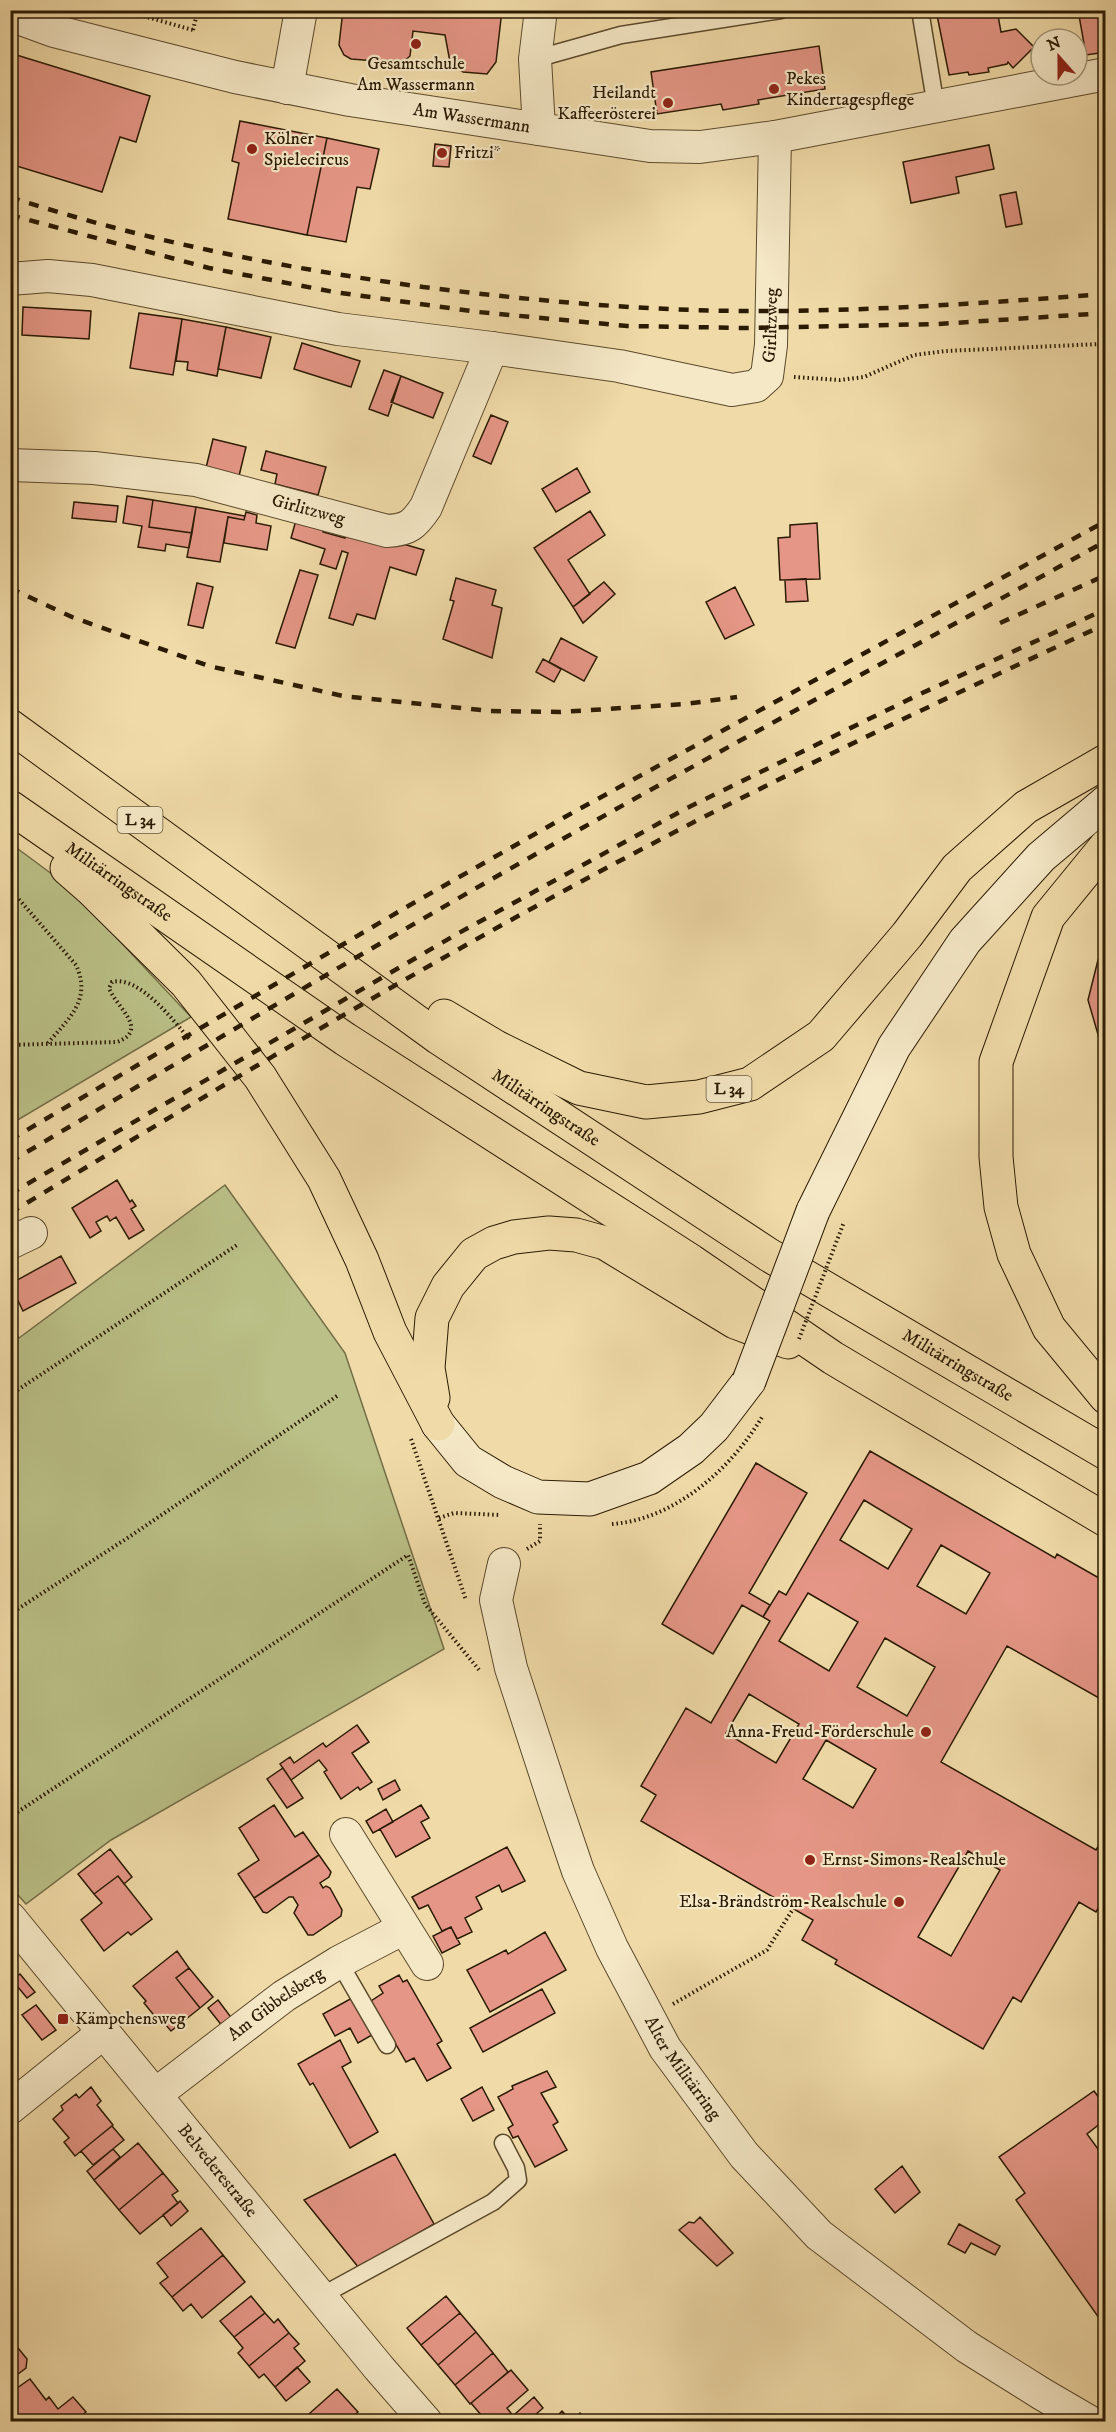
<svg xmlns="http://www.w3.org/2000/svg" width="1116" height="2432" viewBox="0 0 1116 2432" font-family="'IM FELL DW Pica',serif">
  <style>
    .green { fill: #bac087; stroke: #726d45; stroke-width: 1.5 }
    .building { fill: #e59686; stroke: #2b1a03; stroke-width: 1.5; fill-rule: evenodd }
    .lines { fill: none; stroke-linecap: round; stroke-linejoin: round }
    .lane-casing { stroke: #5c4a2c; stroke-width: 19 }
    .street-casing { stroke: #5c4a2c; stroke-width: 34 }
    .secondary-casing { stroke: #2b1a03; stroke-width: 35 }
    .highway-casing { stroke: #2b1a03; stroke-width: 35 }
    .path { stroke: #2b1a03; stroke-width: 4; stroke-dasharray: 1.5 3; stroke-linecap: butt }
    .lane { stroke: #f5e8c6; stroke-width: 16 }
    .street { stroke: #f5e8c6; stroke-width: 32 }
    .secondary { stroke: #f5e8c6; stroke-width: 33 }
    .highway { stroke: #f0dba8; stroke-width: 33 }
    .rail { stroke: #2b1a03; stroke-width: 4.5; stroke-dasharray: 10 10; stroke-linecap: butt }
    .secondary-bridge-casing { stroke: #2b1a03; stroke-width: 35; stroke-linecap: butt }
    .path-bridge { stroke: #2b1a03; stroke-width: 4; stroke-dasharray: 1.5 3; stroke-linecap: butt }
    .secondary-bridge { stroke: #f5e8c6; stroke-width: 33 }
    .poi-dot { fill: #8f2418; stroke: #f5e8c6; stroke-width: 2 }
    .labels { text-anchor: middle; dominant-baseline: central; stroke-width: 4.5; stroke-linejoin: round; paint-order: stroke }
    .shield { fill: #f5e8c6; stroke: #68583e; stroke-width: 1.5 }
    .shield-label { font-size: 16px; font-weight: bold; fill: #2b1a03 }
    .poi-label { font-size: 18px; fill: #2b1a03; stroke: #f5e8c6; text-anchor: start }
    .street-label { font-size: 18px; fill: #2b1a03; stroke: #f5e8c6 }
  </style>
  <rect width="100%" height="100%" fill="#f0dba8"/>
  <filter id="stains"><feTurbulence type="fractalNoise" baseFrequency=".00333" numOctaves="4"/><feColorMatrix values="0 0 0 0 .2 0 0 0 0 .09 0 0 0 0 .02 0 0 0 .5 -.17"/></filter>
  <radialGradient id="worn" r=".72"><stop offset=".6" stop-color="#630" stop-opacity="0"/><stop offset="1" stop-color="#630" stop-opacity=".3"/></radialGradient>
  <path class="green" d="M10 843 68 886 191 1017 11 1124Z
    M225 1185 345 1353 444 1649 111 1840 26 1904 10 1886 11 1327 19 1338Z"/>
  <path class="building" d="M343 10H502L496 62 487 74 463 72 450 62 445 35 413 31 410 56 402 63 351 59 344 55 339 45Z
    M634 10H672L636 17Z
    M936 10H997L1001 32 1016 29 1034 47 1013 68 1008 62 1007 64 988 68 989 72 969 75 968 72 949 75Z
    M1078 10H1106V52L1086 55Z
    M819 46 825 89 758 100 759 104 723 110 721 104 657 114 651 72Z
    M10 53 150 96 136 142 120 137 102 192 10 164Z
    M240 121 327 138 307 235 228 219 239 163 232 161Z
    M327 138 379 149 370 189 357 187 346 242 307 235Z
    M435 144 451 146 449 167 433 166Z
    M989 145 994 169 956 177 959 193 911 203 903 162Z
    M1016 192 1022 224 1006 227 1000 195Z
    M23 307 91 311 89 339 22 335Z
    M139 313 182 319 173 375 130 368Z
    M182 319 226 327 217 376 187 370 188 362 176 361Z
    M226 327 271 337 261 378 218 369Z
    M302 343 360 361 351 387 294 369Z
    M384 370 401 376 388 416 369 409Z
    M401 376 443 393 433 418 391 402Z
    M491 415 508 422 491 464 473 456Z
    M213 439 246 447 239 476 206 468Z
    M266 451 326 467 318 495 275 484 277 474 261 470Z
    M577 468 590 492 556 512 542 489Z
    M127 496 153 500 149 527 192 533 189 548 166 544 165 551 138 547 142 526 123 523Z
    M153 500 196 507 192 533 149 527Z
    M74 502 118 506 116 522 72 518Z
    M196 507 245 516 244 520 228 517 220 562 187 557Z
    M590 511 605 535 568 560 590 594 573 607 534 548Z
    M246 512 257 515 256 523 271 526 267 550 224 543 228 517 244 520Z
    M298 513 326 521 323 532 345 538 348 528 424 550 416 575 390 567 375 619 357 614 353 625 329 618 348 553 342 551 336 569 320 564 325 549 291 538Z
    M817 523 820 579 780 580 778 538 790 537V525Z
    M300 570 318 575 295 648 276 643Z
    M456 578 496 590 492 605 502 608 492 658 443 639 454 601 450 600Z
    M806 579 808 601 786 602 785 580Z
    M604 582 615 594 583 623 573 607Z
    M197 583 213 587 203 628 188 625Z
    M735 587 754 625 725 639 706 602Z
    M561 638 597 657 584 681 549 662Z
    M543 659 561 669 554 682 536 672Z
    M1106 954V1062L1088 1000 1098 960Z
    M117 1180 130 1202 132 1200 136 1206 131 1209 144 1230 129 1239 116 1217 110 1221 107 1216 96 1222 101 1231 90 1238 72 1208Z
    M61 1256 76 1283 23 1311 10 1284Z
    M870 1451 1055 1558 1057 1554 1106 1582V1702L1007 1646 941 1762 1096 1850 1106 1834V1895L1096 1912 1079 1902 1021 2002 1013 1997 983 2049 835 1964 837 1960 802 1940 813 1920 641 1821 656 1795 641 1786 686 1708 711 1723 770 1621 763 1617 779 1591 786 1595ZM864 1500 912 1529 888 1569 840 1540ZM941 1545 990 1573 966 1614 917 1586ZM808 1593 858 1622 829 1671 779 1641ZM885 1638 935 1667 907 1716 857 1687ZM749 1694 799 1724 776 1763 726 1733ZM826 1740 876 1769 853 1808 803 1779ZM968 1851 1000 1870 951 1956 918 1937Z
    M756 1463 807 1493 749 1593 770 1605 763 1617 742 1605 713 1654 662 1624Z
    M357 1725 369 1742 352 1753 372 1782 360 1790 358 1787 341 1799 324 1772 327 1770 319 1760 291 1780 280 1764 290 1757 294 1763 323 1743 326 1747Z
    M283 1768 303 1798 287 1808 267 1779Z
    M395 1780 400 1790 383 1800 378 1789Z
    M274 1805 295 1837 303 1832 319 1855 254 1898 238 1874 259 1860 239 1828Z
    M421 1805 429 1818 421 1822 430 1838 396 1857 380 1829Z
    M386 1809 393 1822 373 1833 366 1821Z
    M507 1847 525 1881 502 1892 499 1885 476 1897 482 1909 465 1918 472 1932 457 1939 451 1927 442 1931 428 1905 419 1909 412 1897Z
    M110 1849 132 1877 124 1884 118 1876 94 1894 78 1874Z
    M319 1855 331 1872 329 1877 320 1883 323 1888 326 1886 330 1888 342 1910 341 1916 313 1935H308L294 1913 298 1905 293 1897H289L267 1913 263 1912 254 1898Z
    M118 1876 152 1919 131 1935 128 1932 104 1951 81 1920 102 1903 94 1894Z
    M451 1927 460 1944 442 1953 433 1936Z
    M545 1932 566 1970 490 2012 467 1970 506 1950 508 1954Z
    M177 1951 189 1968 176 1978 200 2008 171 2031 159 2017 157 2019 144 2003 146 2001 133 1986Z
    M189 1968 213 1997 200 2008 176 1978Z
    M20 1974 35 1992 27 1998 12 1980Z
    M399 1975 403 1982 407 1980 442 2041 437 2044 451 2068 427 2081 414 2058 406 2062 371 2001 383 1993 379 1986Z
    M542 1989 555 2013 483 2052 470 2028Z
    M352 1998 372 2035 358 2043 350 2028 335 2036 323 2014Z
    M218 2000 233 2020 223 2027 208 2008Z
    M36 2005 56 2030 42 2040 22 2015Z
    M340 2040 351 2062 342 2067 378 2132 350 2148 313 2083 310 2085 298 2064Z
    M547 2071 556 2087 541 2093 558 2122 553 2125 567 2150 535 2167 518 2136 513 2138 508 2128 513 2125 498 2097 513 2089 512 2086Z
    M91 2087 101 2101 97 2105 113 2125 75 2156 64 2142 69 2138 53 2119 63 2110 61 2106 76 2094 79 2098Z
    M482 2087 494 2110 473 2121 461 2099Z
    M1094 2091 1106 2107V2119L1087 2134 1106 2160V2328L1016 2200 1025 2193 999 2157Z
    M112 2126 124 2140 93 2165 81 2151Z
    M138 2143 163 2173 119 2210 94 2180Z
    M113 2149 120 2157 94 2180 87 2171Z
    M395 2154 434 2224 359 2268 304 2200Z
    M902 2166 920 2192 895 2213 875 2189Z
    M163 2173 178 2191 172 2195 178 2203 140 2234 119 2210Z
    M180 2201 188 2211 171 2226 163 2215Z
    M700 2217 733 2253 717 2266 679 2230 689 2222 694 2223Z
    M959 2224 1000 2246 995 2255 971 2243 965 2253 948 2244Z
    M201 2228 223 2255 172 2297 160 2283 168 2277 157 2263Z
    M223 2255 245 2282 202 2318 191 2304 183 2311 172 2297Z
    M251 2296 265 2313 234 2337 220 2321Z
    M446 2296 460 2313 421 2345 407 2328Z
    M265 2313 274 2323 278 2319 289 2333 249 2366 238 2353 243 2348 234 2337Z
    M460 2313 476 2332 438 2365 421 2345Z
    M476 2332 493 2353 455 2385 438 2365Z
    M289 2333 299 2344 294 2348 305 2361 275 2387 264 2374 259 2378 249 2366Z
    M10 2347 18 2348 27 2359 26 2368 14 2377 10 2376Z
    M493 2353 508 2372 470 2404 455 2385Z
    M297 2367 310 2382 286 2401 275 2387Z
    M511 2370 528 2390 507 2408 513 2416 506 2422H502L498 2416 491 2422H487L471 2403Z
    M30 2379 46 2400 49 2397 58 2409 73 2397 86 2412 74 2422H14L10 2417V2409L14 2407 10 2402V2393Z
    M337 2389 358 2412 346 2422H300Z
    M534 2397 543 2408 527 2422H506Z
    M562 2411 571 2421 580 2413 587 2422H551Z"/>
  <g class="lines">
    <g class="lane-casing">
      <path id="lane" d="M920 10 936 107
        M535 59 621 35 781 10
        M339 1962 387 2045
        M321 2296 493 2202 518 2180 516 2168 503 2143"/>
    </g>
    <g class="street-casing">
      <g id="street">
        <path id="s1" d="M10 15 54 31 235 77 350 100 650 146 700 147 775 137 1106 74"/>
        <path d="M287 88 301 10"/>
        <path d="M539 129 535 59 541 10"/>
        <path id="s2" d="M10 279 48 276 92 280 338 329 492 348 619 366 732 390 756 386 767 376 771 345 775 137"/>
        <path id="s3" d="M10 465 94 468 196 480 387 531C408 530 414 525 426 507L492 348"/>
        <path d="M10 1243 31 1233"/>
        <path id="s4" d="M504 1564 496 1600 511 1668 554 1800 578 1871 612 1948 665 2048 744 2155 819 2235 967 2347 1042 2394 1090 2422"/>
        <path d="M346 1834 427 1964"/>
        <path id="s5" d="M10 1918 379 2368 426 2422"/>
        <path id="s6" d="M156 2094 284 1996 339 1962 404 1928"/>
        <path d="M10 2108 104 2032"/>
      </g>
    </g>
    <g class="secondary-casing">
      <path id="secondary" d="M813 1211 894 1047 965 941 1041 857 1106 802
        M438 1424 468 1461 503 1482 538 1497 590 1499 649 1478 691 1449 714 1427 749 1381"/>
    </g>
    <g class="highway-casing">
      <g id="highway">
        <path id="s7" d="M10 726 439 1038 769 1255 1106 1453"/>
        <path id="s8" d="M10 807 345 1039 691 1261 833 1358 1106 1520"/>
        <path d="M1106 846 1048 917 996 1062V1157L1001 1207 1014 1254 1049 1328 1106 1397"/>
        <path d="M67 868 91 889 186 983 260 1077 324 1179 362 1260 390 1332 438 1424"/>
        <path d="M444 1016 496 1047 579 1088 646 1102 699 1097 750 1084 821 1036 907 935 957 868 1026 807 1106 761"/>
        <path d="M433 1398 428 1368 432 1318 448 1286 474 1254 494 1243 514 1237 549 1233 576 1235 605 1243 735 1322 788 1342"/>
      </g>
    </g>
    <path class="path" d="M122 10 193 30
      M193 30 198 10
      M794 377 840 380 864 377 914 355 946 351 1100 344 1106 349
      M10 889 76 965C92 1000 69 1018 48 1043
      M10 1045 117 1042C150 1030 116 1007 109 988L112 982C139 975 174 1021 190 1040
      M10 1395 237 1245
      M411 1439 466 1600
      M439 1518 454 1513 501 1515
      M612 1524C674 1520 732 1468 762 1417
      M527 1549 540 1541V1524
      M10 1614 129 1537 337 1396
      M10 1817 408 1555 425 1604 480 1671
      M673 2004 767 1950 793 1909
      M1099 2151 1106 2146"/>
    <use href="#lane" class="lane"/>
    <use href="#street" class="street"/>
    <use href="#secondary" class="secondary"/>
    <use href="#highway" class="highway"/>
    <path class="rail" d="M10 197C144 241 284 268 423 287 528 300 633 310 739 311 861 312 984 303 1106 294
      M10 215 209 268 334 292 478 312 627 326 746 328 938 324 1106 313
      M10 588 72 617 209 666 343 696 490 711 560 712 685 704 737 697
      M1000 623 1106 575
      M10 1140 410 905 572 813 1106 521
      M10 1162C201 1049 391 935 584 827 757 730 932 637 1106 541
      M10 1194 457 934 685 809 918 695 1106 609
      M10 1213C235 1078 461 942 694 822 830 753 967 688 1106 624"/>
    <g class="secondary-bridge-casing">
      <path id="secondary-bridge" d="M749 1381 813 1211"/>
    </g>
    <path class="path-bridge" d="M799 1339 844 1222"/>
    <use href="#secondary-bridge" class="secondary-bridge"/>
  </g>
  <g class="poi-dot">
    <circle cx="416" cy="44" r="6"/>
    <circle cx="774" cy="89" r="6"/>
    <circle cx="668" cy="103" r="6"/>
    <circle cx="252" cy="149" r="6"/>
    <circle cx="442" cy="153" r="6"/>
    <circle cx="926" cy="1732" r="6"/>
    <circle cx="810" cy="1860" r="6"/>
    <circle cx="899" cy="1902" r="6"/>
    <rect x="57" y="2013" width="12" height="12" rx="3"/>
  </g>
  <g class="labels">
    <g class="shield">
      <rect x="117.5" y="807" width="45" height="26" rx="4.5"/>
      <rect x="706.5" y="1076" width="45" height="26" rx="4.5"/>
    </g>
    <g class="shield-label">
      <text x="140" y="820">L 34</text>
      <text x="729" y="1089">L 34</text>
    </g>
    <g class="poi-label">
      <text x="416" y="64" text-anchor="middle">Gesamtschule<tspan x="416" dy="21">Am Wassermann</tspan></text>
      <text x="786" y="79">Pekes<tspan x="786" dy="21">Kindertagespflege</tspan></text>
      <text x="656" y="93" text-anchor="end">Heilandt<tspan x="656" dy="21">Kaffeerösterei</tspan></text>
      <text x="264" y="139">Kölner<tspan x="264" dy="21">Spielecircus</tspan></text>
      <text x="454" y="153">Fritzi*</text>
      <text x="914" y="1732" text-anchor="end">Anna-Freud-Förderschule</text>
      <text x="822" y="1860">Ernst-Simons-Realschule</text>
      <text x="887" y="1902" text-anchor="end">Elsa-Brändström-Realschule</text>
      <text x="75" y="2019">Kämpchensweg</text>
    </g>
    <g class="street-label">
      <text stroke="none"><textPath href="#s1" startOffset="474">Am Wassermann</textPath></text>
      <text stroke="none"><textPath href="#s2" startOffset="822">Girlitzweg</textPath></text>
      <text stroke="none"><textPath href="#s3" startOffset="303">Girlitzweg</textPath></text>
      <text stroke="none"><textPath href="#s8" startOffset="132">Militärringstraße</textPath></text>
      <text stroke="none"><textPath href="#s7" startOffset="658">Militärringstraße</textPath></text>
      <text stroke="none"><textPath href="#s7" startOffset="1144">Militärringstraße</textPath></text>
      <text stroke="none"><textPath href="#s6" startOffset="150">Am Gibbelsberg</textPath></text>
      <text stroke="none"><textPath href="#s4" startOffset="544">Alter Militärring</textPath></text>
      <text stroke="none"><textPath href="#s5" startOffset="327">Belvederestraße</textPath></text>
    </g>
  </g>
  <rect width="1116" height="2432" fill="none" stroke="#f0dba8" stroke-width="36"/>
  <rect x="12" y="12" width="1092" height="2408" fill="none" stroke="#2b1a03" stroke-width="3"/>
  <rect x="18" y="18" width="1080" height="2396" fill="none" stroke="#2b1a03" stroke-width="1.5"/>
  <g transform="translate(1059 57) rotate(339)"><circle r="28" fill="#f5e8c6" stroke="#a49678" stroke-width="1.5"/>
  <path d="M0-4.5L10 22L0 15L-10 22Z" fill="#8f2418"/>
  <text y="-9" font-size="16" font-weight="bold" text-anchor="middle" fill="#2b1a03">N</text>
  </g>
  <rect width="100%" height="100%" filter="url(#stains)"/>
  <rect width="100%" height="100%" fill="url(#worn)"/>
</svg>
